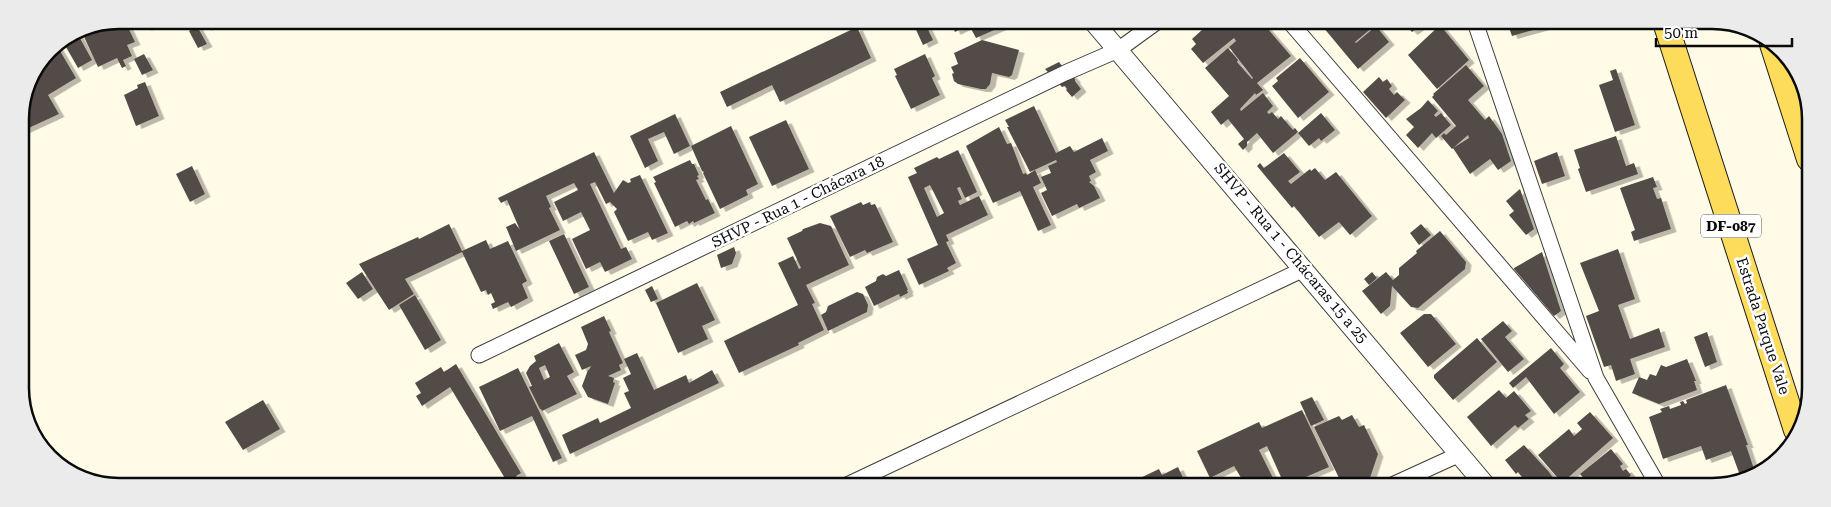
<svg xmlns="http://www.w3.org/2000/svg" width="1831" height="507" viewBox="0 0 1831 507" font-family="'Roboto Serif',serif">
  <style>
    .building { fill: #534c46; fill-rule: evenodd; filter: url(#shadow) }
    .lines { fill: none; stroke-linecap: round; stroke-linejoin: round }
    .minor-casing { stroke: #3d3d3d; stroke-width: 17 }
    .tertiary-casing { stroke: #3d3d3d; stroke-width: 21 }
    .primary-casing { stroke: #1b1b1b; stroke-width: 26 }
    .minor { stroke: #fff; stroke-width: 15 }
    .tertiary { stroke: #fff; stroke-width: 19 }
    .primary { stroke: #fcdc5a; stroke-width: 24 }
    .labels { text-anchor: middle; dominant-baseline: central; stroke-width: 5; stroke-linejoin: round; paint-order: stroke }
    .shield { fill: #fff; stroke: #545454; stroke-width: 1 }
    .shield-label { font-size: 14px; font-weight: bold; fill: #0a0a0a }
    .street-label { font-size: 15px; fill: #0a0a0a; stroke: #fff }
    .rim { fill: none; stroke: #0a0a0a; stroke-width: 2.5 }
  </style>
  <defs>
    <filter id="shadow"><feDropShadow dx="5.5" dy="3" stdDeviation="0" flood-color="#0004"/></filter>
  </defs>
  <rect width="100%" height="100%" fill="#fffbe7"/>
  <path class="building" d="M119 20 125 21 135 42 127 45 132 56 123 60 126 66 122 68 117 58 98 67 80 28Z
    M142 20H160L146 28Z
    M203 20H223L206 28Z
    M912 21H924L933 40 923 45Z
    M950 21H998L1001 27 976 38 969 25 955 32Z
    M1200 21H1261L1291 56 1257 83 1263 90 1256 95 1255 93 1240 109 1241 111 1263 93 1273 106 1267 112 1269 114 1272 112 1278 119 1281 116 1293 130 1295 128 1298 132 1273 153 1257 133 1247 142V146L1243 150 1238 144 1244 139 1228 119 1221 125 1211 112 1229 96 1205 68 1228 48 1238 60 1237 62 1252 79 1253 78 1229 47 1236 41 1234 38 1203 63 1191 49 1196 44 1192 39 1203 29 1204 26Z
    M1318 21 1379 22 1355 42 1356 43 1376 26 1389 42 1358 69Z
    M1403 22H1426L1412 32Z
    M1507 22H1547L1548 26 1512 36Z
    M1440 25 1469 60 1437 89 1408 55Z
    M197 26 207 44 198 48 189 31Z
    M857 27 871 58 780 102 772 85 727 107 720 92Z
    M76 31 92 60 78 68 62 40Z
    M982 40 1019 50 1012 75 1009 77 992 73 990 84 986 89H981L958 84 954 81 952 74 954 73 951 67 958 64 954 53Z
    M56 44 76 78 48 95 59 114 20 132V112L28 81 49 49Z
    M144 54 153 70 142 75 134 59Z
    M925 54 935 76 932 78 940 95 911 109 895 76 897 75 894 69Z
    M1300 58 1329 92 1298 118 1272 86 1278 81 1276 78Z
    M1059 62 1069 75H1071L1075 79V81L1081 89 1072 97 1066 90 1067 89 1065 86 1062 87 1045 69Z
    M1466 65 1484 86 1468 100 1485 120 1489 116 1502 134 1511 161 1498 170 1490 159 1470 174 1453 148 1469 138 1468 135 1452 149 1441 136 1444 133 1446 135 1456 126 1432 97 1434 95 1433 94Z
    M1616 69 1635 125 1615 132 1599 85 1613 80 1610 71Z
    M1379 77 1383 82 1387 79 1392 86 1389 89 1394 95 1397 92 1405 100 1386 118 1363 92Z
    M145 82 159 116 136 126 124 95 138 88 137 85Z
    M1428 100 1438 111 1434 115 1436 117 1441 113 1451 125 1436 138 1432 133 1418 148 1406 135 1414 127 1406 119 1421 108Z
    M1034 106 1056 153 1070 146 1074 152 1102 138 1108 151 1090 160 1096 172 1089 176 1091 181 1089 182 1094 186 1100 198 1079 208 1077 204 1052 216 1041 193 1047 190 1041 177 1051 173 1048 166 1057 162 1056 160 1030 172 1007 127H1009L1005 120Z
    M1321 113 1335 130 1321 141 1319 138 1309 146 1298 133Z
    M675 114 690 146 674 154 664 132 648 139 658 161 645 168 630 136Z
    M786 120 809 169 772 186 749 137Z
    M731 126 758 184 746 190 748 195 720 209 703 173 704 172 702 171 691 146Z
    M999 127 1007 144 1011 143 1023 174 1026 173 1027 175 1035 170 1041 183 1033 187 1051 225 1038 231 1020 191 993 203 966 146Z
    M1616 136 1626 166 1634 163 1638 174 1586 192 1578 169 1580 168 1574 150Z
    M958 150 977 192 965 198 960 187 957 188 962 199 958 201 960 205 979 196 988 215 946 235 949 241 946 242 956 263 947 268 949 271 919 285 907 259 938 245 908 177 917 173 914 168 937 157 939 159ZM930 185 944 213 937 217 924 188Z
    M594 152 614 193 623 180 628 183 631 182 630 179 640 175 668 233 652 240 648 232 628 241 614 212 617 209 610 202 606 204 595 182 590 184 621 249 626 247 632 259 605 272 600 262 586 269 572 239 590 230 581 212 563 221 554 202 578 190 574 183 546 196 551 207 549 208 560 230 516 251 506 227 515 223 520 230 507 200 501 203 498 198Z
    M1557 152 1565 176 1542 184 1534 161Z
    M1284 153 1300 172 1288 181 1291 184 1310 169 1311 171 1315 168 1325 180 1336 172 1372 216 1350 235 1339 222 1319 237 1294 206 1292 208 1257 166 1260 163 1264 168Z
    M690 160 692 164H694L699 175 697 176 699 179 696 180 706 200 708 199 715 213 694 223 693 221 689 224 687 221 675 227 654 183 656 182 653 177Z
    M192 166 205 194 190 202 176 174Z
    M1653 177 1657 187 1653 188 1657 199 1661 198 1671 229 1634 241 1631 232 1635 230 1620 188Z
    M1520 189 1534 229 1526 235 1509 215 1514 211 1506 201Z
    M861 202 863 205 870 202 871 205 875 204 893 242 867 253 865 250 850 257 830 216Z
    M820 223 831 226 849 265 806 285 815 303 812 304 824 330 798 343 799 345 739 373 724 341 798 305 778 263 793 256 799 269 801 268 787 238 802 231 803 229Z
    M449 224 462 251 486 240 490 249 508 241 527 281 522 284 528 298 511 307 508 302 493 309 491 304 495 302 491 293 488 295 486 290 481 292 462 252 405 279 414 294 389 310 359 264 418 237 419 239Z
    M1421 224 1431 235 1419 245 1410 233Z
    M1440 231 1466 262 1465 269 1418 308 1411 307 1392 286 1390 306 1381 314 1362 291 1386 272 1393 280 1399 275V268L1417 253 1416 251Z
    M564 234 589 287 574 294 549 241Z
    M734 247 736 253 732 264 721 268 717 255Z
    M1618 249 1635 299 1618 305 1630 339 1659 328 1665 347 1630 359 1635 374 1616 381 1611 365 1604 367 1586 316 1599 311 1580 263Z
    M1542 252 1561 311 1554 316 1514 269V268Z
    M899 270 908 290H907L908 293 900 297 899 294 874 306 865 287 876 281 877 277 883 274 886 276Z
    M362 272 373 289 358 299 346 283Z
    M1372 272 1377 278 1369 285 1364 279Z
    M697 283 715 320 702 326 708 339 678 353 656 303Z
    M652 286 658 299 651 302 645 290Z
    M857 292 863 294 868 305 867 312 828 331 821 315 826 312 828 306Z
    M415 295 441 340 425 350 399 305Z
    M1424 314H1431L1456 344 1428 367 1400 333Z
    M604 316 611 331 609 332 623 363 619 365 621 370 608 376 614 378 613 382 615 383 608 404 588 397 582 386 588 370H589L591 366 582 370 575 355 586 350 588 344 581 327Z
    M1503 321 1512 331 1505 337 1524 359 1508 372 1481 339Z
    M1707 332 1717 362 1705 367 1694 337Z
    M1477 338 1497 362 1453 400 1434 378V375Z
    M559 343 574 372 567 376 577 394 542 411 541 409H540L529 387 532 386 526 373 530 366 536 361 534 356ZM545 365 550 377 544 380 539 368Z
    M1551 348 1564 364 1560 368 1580 392 1554 414 1526 377 1513 388 1509 383Z
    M637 353 654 390 686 375 689 383 712 370 719 383 570 454 562 435 598 418 600 423 631 408 624 393 629 391 623 378 631 374 624 359Z
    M1687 359 1696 381H1694L1697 390 1659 404 1632 393 1639 377 1647 380 1650 374 1656 376 1661 365 1666 367Z
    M456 364 521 473 516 476 518 479 509 485 450 387 422 406 416 396 421 393 415 383 441 367 444 372Z
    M518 368 562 458 553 462 532 416 500 431 479 387Z
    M1726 385 1748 445H1746L1755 472 1741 478 1731 451 1706 460 1701 446 1663 459 1649 417 1662 412 1660 409 1669 406 1670 409 1681 405 1680 402 1683 401 1685 404 1687 403 1686 400Z
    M1499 390 1506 398 1514 391 1531 411 1525 415 1529 419 1518 428 1515 425 1491 446 1467 417Z
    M1312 397 1324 420 1311 426 1300 402Z
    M263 400 280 429 243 450 225 422Z
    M1302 410 1329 467 1285 486 1267 446 1259 450 1277 486H1246L1234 466 1210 478 1197 451 1259 422 1262 428Z
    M1590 412 1613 438 1562 483 1538 455 1569 429 1574 436 1582 429 1577 423Z
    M1352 415 1359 427 1364 425 1378 454 1369 481 1363 479 1348 486H1343L1314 427 1339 416 1342 420Z
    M1524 445 1549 472 1558 485 1556 487H1526L1524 484 1526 482 1518 472 1516 474 1505 460Z
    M1611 449 1623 464 1620 466 1623 471 1626 469 1631 475 1629 477 1637 487H1606L1602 482 1596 487H1591L1580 474Z
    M1178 467 1187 486H1136L1134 481 1159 469 1162 475Z"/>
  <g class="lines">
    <g class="minor-casing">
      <path id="minor" d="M1289 21 1590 371
        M1475 22 1596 378 1659 487
        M479 355 1065 73 1118 50 1158 21
        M845 486 1304 269
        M1390 486 1460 454"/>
    </g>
    <g class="tertiary-casing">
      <path id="tertiary" d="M1093 21 1487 487"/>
    </g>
    <g class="primary-casing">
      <path id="primary" d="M1665 22 1796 430
        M1772 44 1809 159"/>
    </g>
    <use href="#minor" class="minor"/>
    <use href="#tertiary" class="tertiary"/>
    <use href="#primary" class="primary"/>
  </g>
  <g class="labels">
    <rect class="shield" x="1701" y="214.5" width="60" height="23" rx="4"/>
    <g class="shield-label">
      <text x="1731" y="226">DF-087</text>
    </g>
    <g class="street-label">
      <text transform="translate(798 202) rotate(-26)">SHVP - Rua 1 - Chácara 18</text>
      <text transform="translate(1291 253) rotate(50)">SHVP - Rua 1 - Chácaras 15 a 25</text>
      <text transform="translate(1763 326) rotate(72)">Estrada Parque Vale</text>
    </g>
  </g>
  <path d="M0 0H1831V507H0ZM119 29H1712A90 90 0 0 1 1802 119V388A90 90 0 0 1 1712 478H119A90 90 0 0 1 29 388V119A90 90 0 0 1 119 29Z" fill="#ebebeb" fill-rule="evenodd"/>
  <path class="rim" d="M119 29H1712A90 90 0 0 1 1802 119V388A90 90 0 0 1 1712 478H119A90 90 0 0 1 29 388V119A90 90 0 0 1 119 29Z"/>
  <path d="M1656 38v8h136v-8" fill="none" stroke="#0a0a0a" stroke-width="2.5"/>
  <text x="1664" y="38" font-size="15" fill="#0a0a0a" stroke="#ffffff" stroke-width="4" paint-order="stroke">50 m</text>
</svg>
